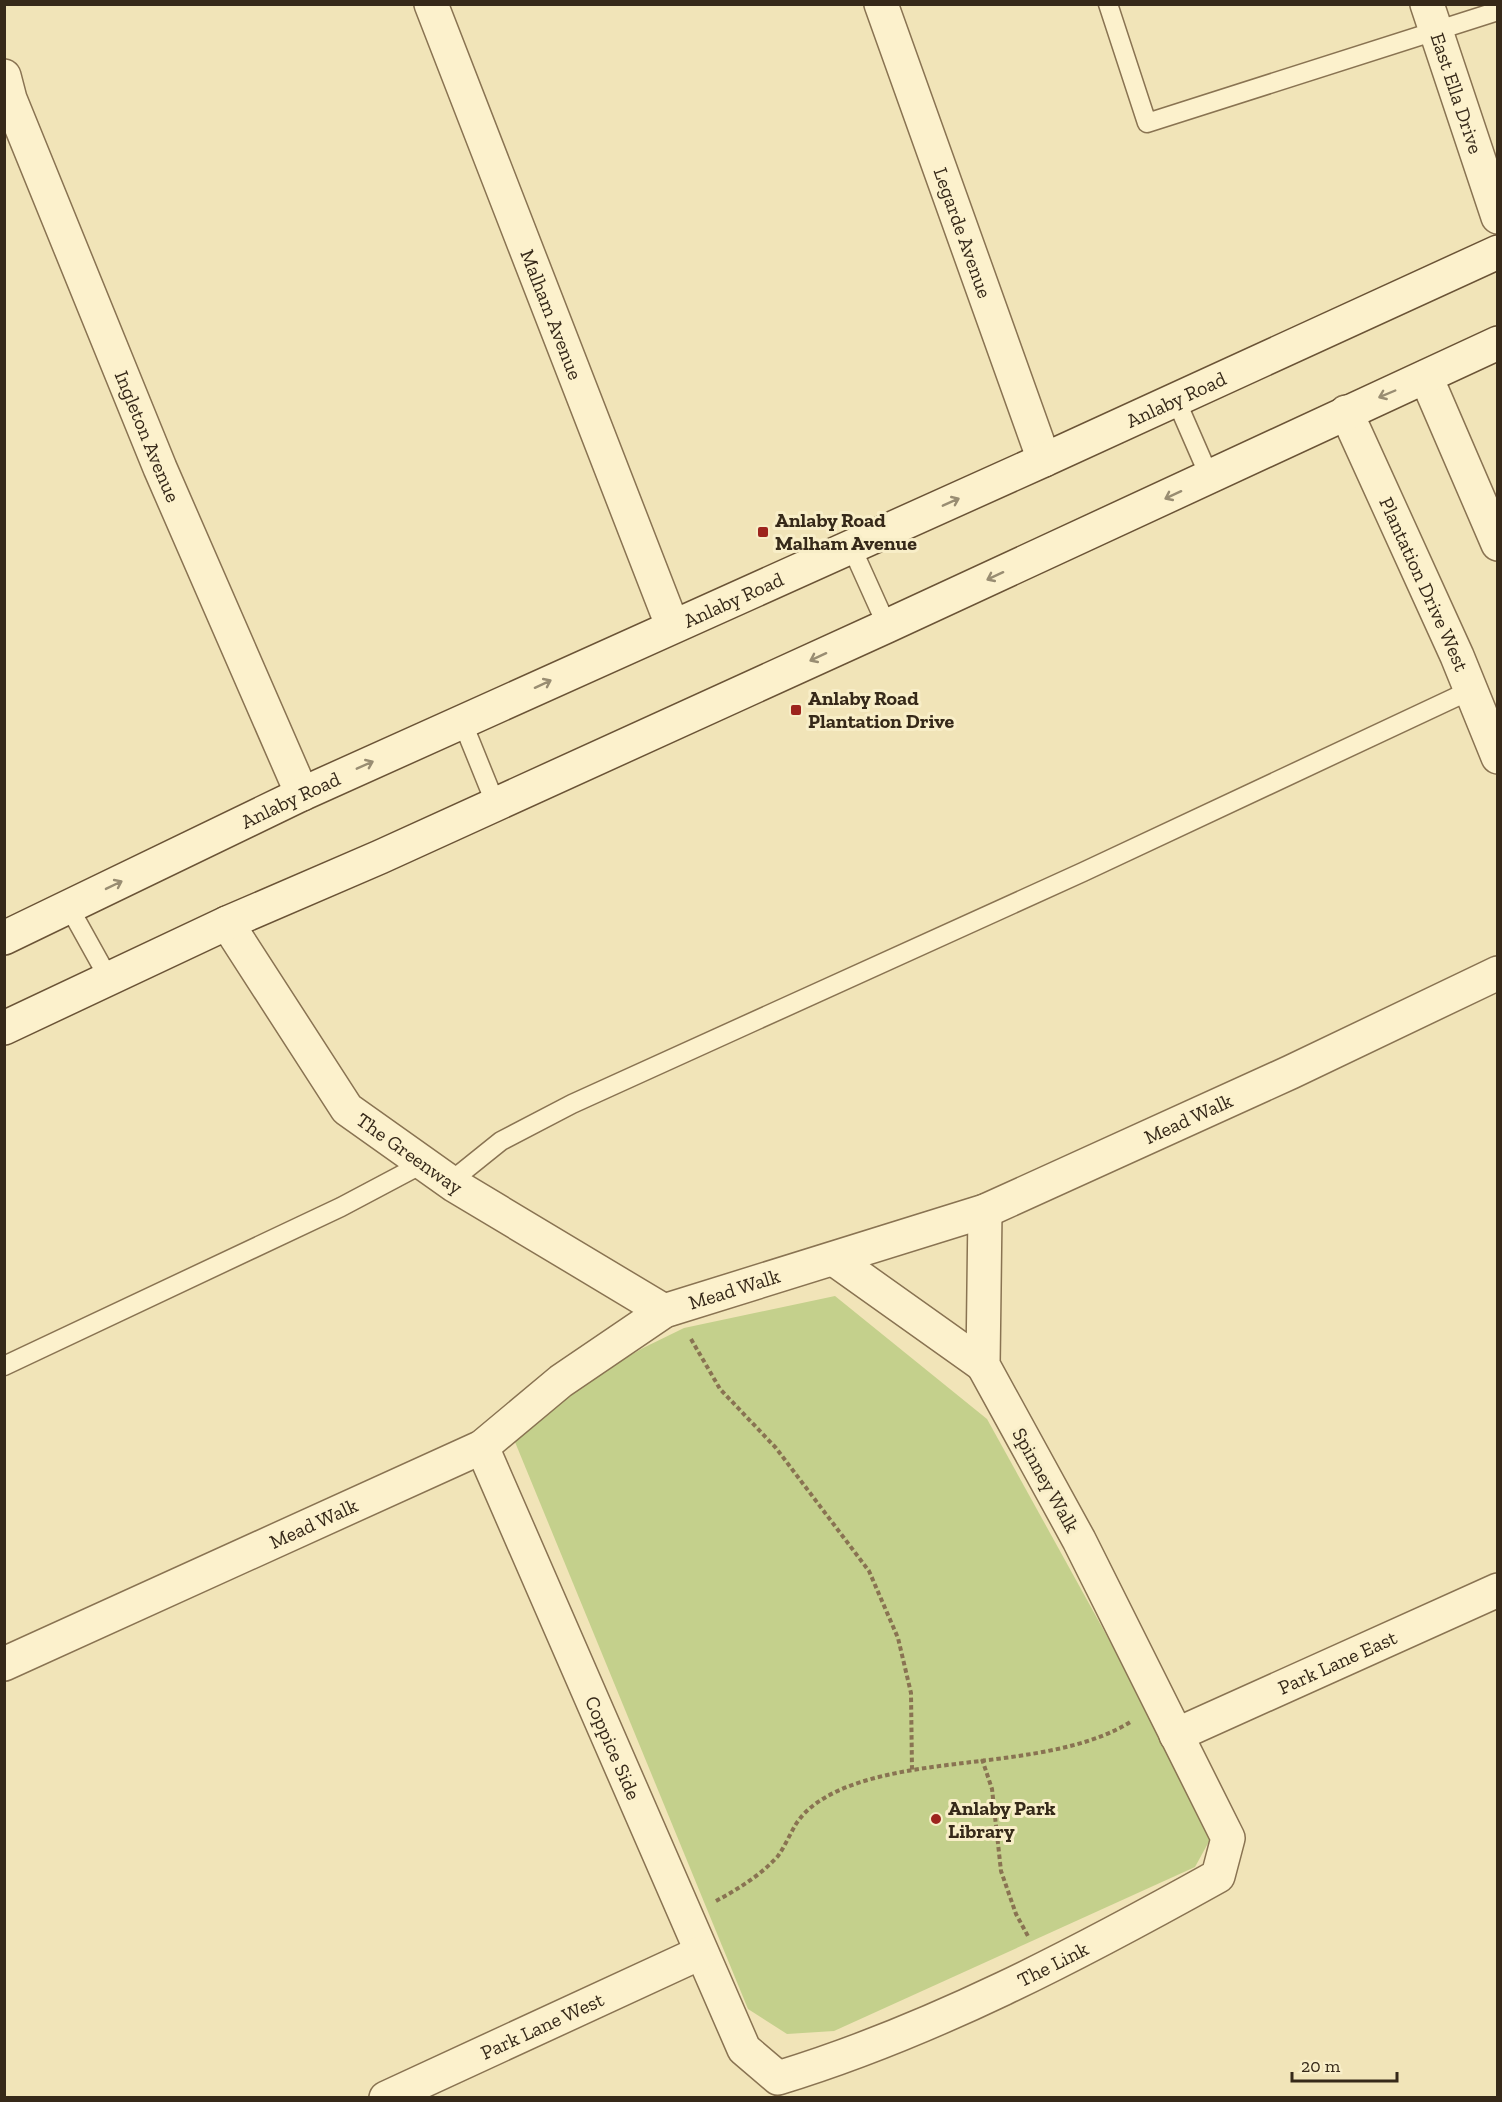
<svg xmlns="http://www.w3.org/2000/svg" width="1502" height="2102" viewBox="0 0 1502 2102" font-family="'Zilla Slab',serif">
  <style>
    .park { fill: #c4d08c }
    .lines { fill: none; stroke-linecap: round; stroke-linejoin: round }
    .service-casing { stroke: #897352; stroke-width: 21 }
    .minor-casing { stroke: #897352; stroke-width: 36 }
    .secondary-casing { stroke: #6a5336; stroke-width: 36 }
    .path { stroke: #897352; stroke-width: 4; stroke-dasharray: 4.5 3; stroke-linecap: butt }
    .service { stroke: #fcf1cc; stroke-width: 18 }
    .minor { stroke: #fcf1cc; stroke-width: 33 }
    .secondary { stroke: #fcf1cc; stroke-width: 33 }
    .oneway { stroke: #998d72 }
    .poi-dot { fill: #9d241d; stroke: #f8eec8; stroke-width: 2 }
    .labels { text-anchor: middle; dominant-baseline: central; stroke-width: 6; stroke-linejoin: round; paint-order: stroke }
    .street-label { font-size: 20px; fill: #362919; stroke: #f8eec8 }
    .poi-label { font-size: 20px; font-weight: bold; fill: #362919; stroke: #f8eec8; text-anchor: start }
  </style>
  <rect width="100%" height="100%" fill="#f1e4b8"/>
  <path class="park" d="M835 1296 987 1419 1144 1703 1212 1836 1195 1867 834 2031 787 2034 748 2009 515 1442 570 1390 643 1348 684 1328Z"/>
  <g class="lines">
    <g class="service-casing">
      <path id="service" d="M1108 4 1147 123 1498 11
        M1176 400 1210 478
        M851 546 887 626
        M462 721 496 805
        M69 907 109 979
        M450 1182 501 1141 572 1104 1083 872 1471 690
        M4 1366 341 1207 424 1163"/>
    </g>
    <g class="minor-casing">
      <g id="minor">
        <path id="s1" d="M431 4 672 625"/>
        <path id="s2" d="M881 4 1044 460"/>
        <path id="s3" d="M1427 4 1498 217"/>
        <path id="s4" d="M4 76 10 99 160 468 302 794"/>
        <path d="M1426 377 1498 544"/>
        <path id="s5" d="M1346 412 1457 656 1498 757"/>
        <path id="s6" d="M227 923 347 1109 454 1185 664 1311"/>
        <path d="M834 1259 983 1365"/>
        <path id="s7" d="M482 1447 744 2049 778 2078C932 2031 1078 1954 1218 1876L1228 1838 1079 1540 983 1365 985 1211"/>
        <path id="s8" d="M4 1664 482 1447 561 1381 664 1311 985 1211 1291 1072 1498 973"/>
        <path id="s9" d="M1176 1735 1498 1590"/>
        <path id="s10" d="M386 2098 700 1953"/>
      </g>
    </g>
    <g class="secondary-casing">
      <g id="secondary">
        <path id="s11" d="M4 938 302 794 1044 460 1498 252"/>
        <path d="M4 1028 227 923 380 857 887 626 1498 343"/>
      </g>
    </g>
    <path class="path" d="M691 1339 720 1389 776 1448 869 1571 898 1638 911 1693 912 1770
      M982 1759 992 1789 1001 1871 1016 1914 1029 1938
      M716 1901C738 1889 761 1875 778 1856 785 1846 790 1834 796 1824 809 1804 832 1792 855 1784 938 1755 1059 1767 1132 1721"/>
    <use href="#service" class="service"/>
    <use href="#minor" class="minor"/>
    <use href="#secondary" class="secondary"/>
  </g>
  <defs><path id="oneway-shaft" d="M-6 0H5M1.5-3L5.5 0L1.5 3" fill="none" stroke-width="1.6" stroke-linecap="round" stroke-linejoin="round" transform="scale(1.5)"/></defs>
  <g class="oneway">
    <use href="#oneway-shaft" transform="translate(1387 394) rotate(157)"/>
    <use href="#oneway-shaft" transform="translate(1173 495) rotate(155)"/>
    <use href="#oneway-shaft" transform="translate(951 502) rotate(-24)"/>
    <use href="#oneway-shaft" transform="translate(995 576) rotate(155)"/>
    <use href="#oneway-shaft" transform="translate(818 657) rotate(155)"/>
    <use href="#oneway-shaft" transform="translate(543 684) rotate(-25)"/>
    <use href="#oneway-shaft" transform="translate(365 765) rotate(-24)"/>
    <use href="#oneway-shaft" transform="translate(114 885) rotate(-26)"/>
  </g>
  <g class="poi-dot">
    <rect x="757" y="526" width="12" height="12" rx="3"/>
    <rect x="790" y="704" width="12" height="12" rx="3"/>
    <circle cx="936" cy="1819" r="6"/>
  </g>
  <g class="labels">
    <g class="street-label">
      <text stroke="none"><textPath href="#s3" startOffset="94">East Ella Drive</textPath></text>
      <text stroke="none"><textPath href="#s2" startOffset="243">Legarde Avenue</textPath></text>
      <text stroke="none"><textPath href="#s1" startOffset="333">Malham Avenue</textPath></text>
      <text stroke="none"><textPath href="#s11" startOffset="1290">Anlaby Road</textPath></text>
      <text stroke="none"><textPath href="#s4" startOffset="388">Ingleton Avenue</textPath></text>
      <text stroke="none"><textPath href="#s5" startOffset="189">Plantation Drive West</textPath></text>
      <text stroke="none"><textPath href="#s11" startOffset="804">Anlaby Road</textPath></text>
      <text stroke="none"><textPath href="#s11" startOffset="318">Anlaby Road</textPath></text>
      <text stroke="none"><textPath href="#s8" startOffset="1312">Mead Walk</textPath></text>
      <text stroke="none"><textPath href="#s6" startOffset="298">The Greenway</textPath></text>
      <text stroke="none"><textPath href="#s8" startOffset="826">Mead Walk</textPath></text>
      <text transform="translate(1046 1480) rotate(61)">Spinney Walk</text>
      <text stroke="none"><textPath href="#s8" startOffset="340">Mead Walk</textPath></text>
      <text stroke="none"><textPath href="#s9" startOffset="177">Park Lane East</textPath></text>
      <text stroke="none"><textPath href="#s7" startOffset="328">Coppice Side</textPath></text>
      <text stroke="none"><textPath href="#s7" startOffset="999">The Link</textPath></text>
      <text stroke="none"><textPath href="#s10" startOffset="172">Park Lane West</textPath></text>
    </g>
    <g class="poi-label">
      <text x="775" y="520">Anlaby Road<tspan x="775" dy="23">Malham Avenue</tspan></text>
      <text x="808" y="698">Anlaby Road<tspan x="808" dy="23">Plantation Drive</tspan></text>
      <text x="948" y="1808">Anlaby Park<tspan x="948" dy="23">Library</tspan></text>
    </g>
  </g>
  <rect width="1502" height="2102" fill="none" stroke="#362919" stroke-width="12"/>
  <path d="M1292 2072v9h105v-9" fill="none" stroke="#362919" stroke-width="3"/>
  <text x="1301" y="2072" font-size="18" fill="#362919" stroke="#f8eec8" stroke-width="4.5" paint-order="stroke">20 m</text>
</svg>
